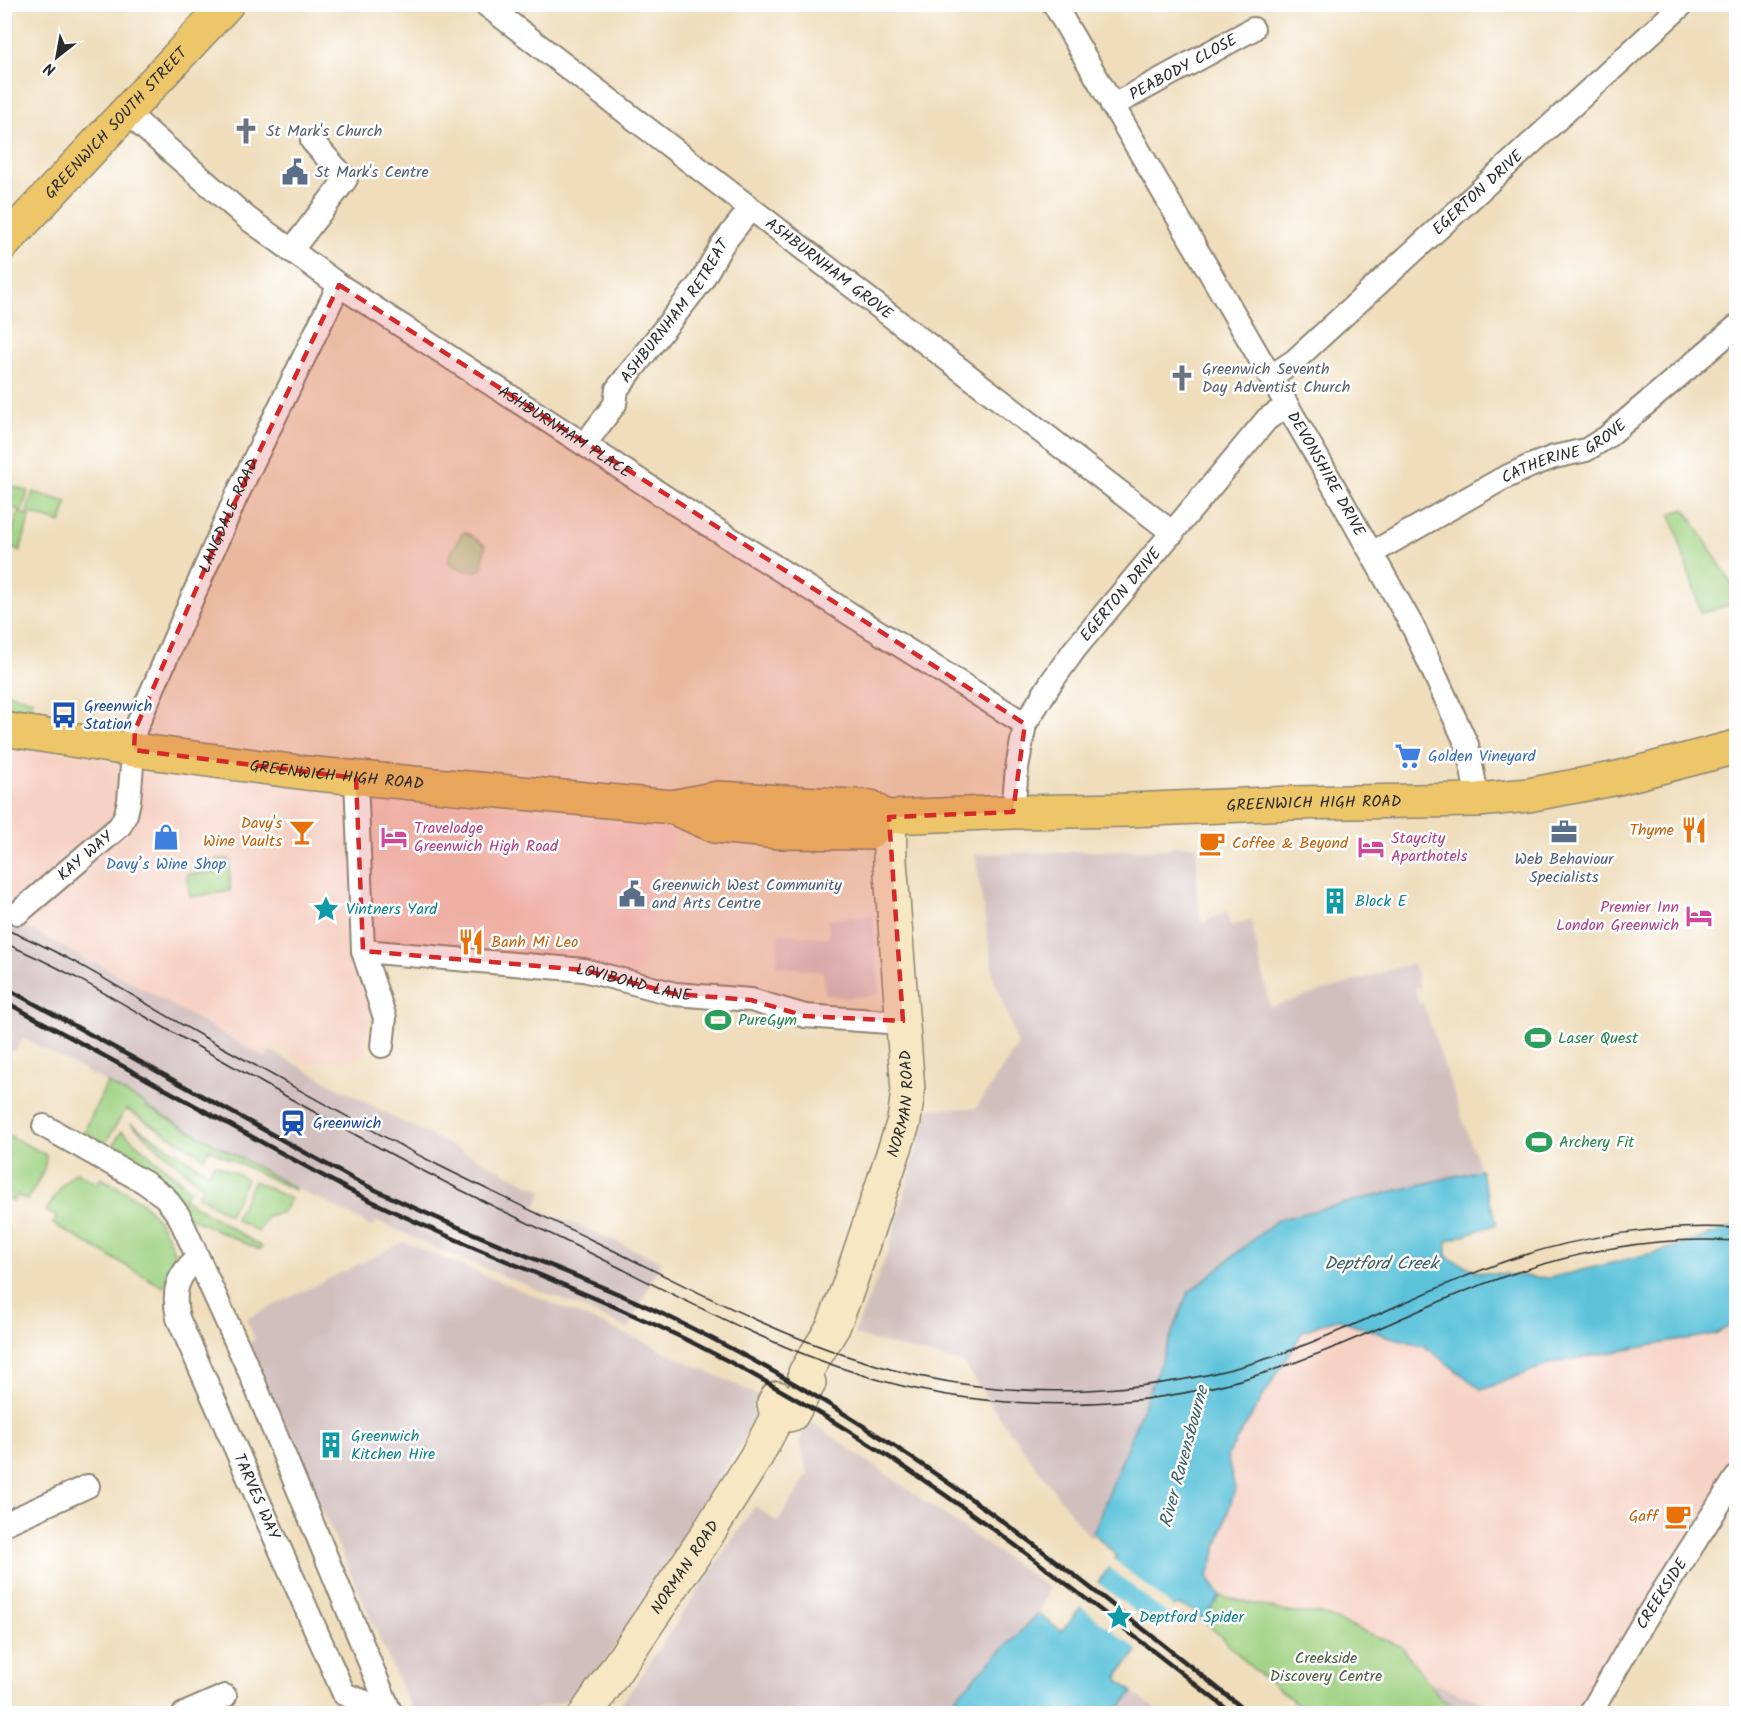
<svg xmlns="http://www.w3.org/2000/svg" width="1741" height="1718" viewBox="0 0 1741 1718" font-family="Kalam,sans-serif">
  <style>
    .built { fill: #f6d2c4 }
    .industrial { fill: #d1bfbe }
    .green { fill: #9fd181; stroke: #657e56; stroke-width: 1.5 }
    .water { fill: #5cc2da; stroke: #447682; stroke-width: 1.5 }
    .pier { fill: #efddbb }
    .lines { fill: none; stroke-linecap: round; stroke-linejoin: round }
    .street-casing { stroke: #8d8473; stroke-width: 26 }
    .secondary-casing { stroke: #8d8473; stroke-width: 36 }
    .primary-casing { stroke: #8d8473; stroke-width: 36 }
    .street { stroke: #fff; stroke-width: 22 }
    .secondary { stroke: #f7e8c3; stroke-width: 33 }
    .primary { stroke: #ecc669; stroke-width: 33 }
    .tram { stroke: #2b2b2b; stroke-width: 1.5 }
    .rail { stroke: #2b2b2b; stroke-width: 4.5 }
    .marked { fill: #d62828; fill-opacity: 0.2; stroke: #d62828; stroke-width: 4.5; stroke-dasharray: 12 8; stroke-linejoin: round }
    .labels { text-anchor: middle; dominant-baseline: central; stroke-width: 5; stroke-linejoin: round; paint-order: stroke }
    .street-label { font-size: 16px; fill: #2b2b2b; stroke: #fff }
    .worship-label { font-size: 16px; fill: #5b616d; stroke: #fff; text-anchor: start }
    .service-label { font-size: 16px; fill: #4e5e75; stroke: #fff; text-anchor: start }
    .transit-label { font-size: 16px; fill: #164399; stroke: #fff; text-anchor: start }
    .shop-label { font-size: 16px; fill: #366cbe; stroke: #fff; text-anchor: start }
    .food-label { font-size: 16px; fill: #c56008; stroke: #fff; text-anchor: end }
    .hotel-label { font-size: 16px; fill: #b23c85; stroke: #fff; text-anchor: start }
    .culture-label { font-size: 16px; fill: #0d838f; stroke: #fff; text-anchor: start }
    .leisure-label { font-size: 16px; fill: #27864d; stroke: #fff; text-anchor: start }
    .park-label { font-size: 16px; fill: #4e5d45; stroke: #fff }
    .water-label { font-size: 18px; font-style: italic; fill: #3c6068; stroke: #fff }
  </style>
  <rect width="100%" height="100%" fill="#fff"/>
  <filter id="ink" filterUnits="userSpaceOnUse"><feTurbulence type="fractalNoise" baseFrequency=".0167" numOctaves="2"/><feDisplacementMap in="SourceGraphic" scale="12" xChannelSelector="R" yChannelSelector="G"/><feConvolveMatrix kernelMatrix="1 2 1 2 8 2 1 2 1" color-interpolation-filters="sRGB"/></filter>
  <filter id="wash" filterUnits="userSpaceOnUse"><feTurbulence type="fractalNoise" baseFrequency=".008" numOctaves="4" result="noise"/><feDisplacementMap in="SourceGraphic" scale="24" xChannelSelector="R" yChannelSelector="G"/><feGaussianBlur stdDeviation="1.35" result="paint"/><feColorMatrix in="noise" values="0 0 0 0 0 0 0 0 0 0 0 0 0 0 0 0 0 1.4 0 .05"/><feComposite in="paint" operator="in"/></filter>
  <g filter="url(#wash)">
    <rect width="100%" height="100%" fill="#efddbb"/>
    <path class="built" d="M4 745 676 829 639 976 376 960 365 1057 310 1065 274 1045 267 1059 95 962 94 964 44 936 5 919Z
      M1339 1319 1387 1336 1424 1346 1482 1390 1552 1363 1715 1334 1736 1323V1468L1733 1466 1630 1629 1572 1713H1508L1426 1680 1401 1646 1318 1613H1293L1220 1596 1208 1577 1235 1489 1227 1456 1303 1331 1327 1322Z"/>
    <path class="industrial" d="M1172 846H1197V891L1201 924 1227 911 1230 926 1251 920 1270 1007 1413 963 1420 987 1415 988 1419 1004 1423 1003 1480 1170 1277 1220 1188 1293 1092 1538 1084 1531 1000 1418 964 1364 854 1335 889 1250 928 1109 976 1108 1018 1045 994 978 975 854 1172 849Z
      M873 915 879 993 872 996 847 998 826 994 825 993 823 972 777 966 779 934 829 937 828 919Z
      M4 919 44 936 93 964 95 962 266 1058 271 1051 399 1120 543 1191 535 1207 661 1261 629 1329 580 1307 447 1253 377 1221 373 1228 317 1197 315 1198 308 1195 145 1106V1103L23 1038 15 1052 5 1046Z
      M404 1242 645 1342 768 1400 598 1673 565 1701 520 1713H413L248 1343 255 1339 246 1319Z
      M807 1419 1049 1588 1038 1614 939 1713 615 1714 755 1506 778 1522 808 1474 799 1443Z
      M1426 1680 1508 1713H1476L1442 1700Z
      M1133 1692 1160 1713 1115 1714Z"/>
    <path class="green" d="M4 484 28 491 22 511 5 506Z
      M33 492 67 502 61 523 27 512Z
      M1685 509 1736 590V603L1701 613 1671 514Z
      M18 512 30 516 20 551 8 547Z
      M465 532 485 545 482 569C469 574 460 569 449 563V557L462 533Z
      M4 692 33 700 30 712 5 708Z
      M217 859H229L230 891 190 897 187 874 217 872Z
      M107 1083 146 1104 145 1106 295 1188 294 1190 209 1149 204 1157 126 1109 105 1143 84 1132Z
      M130 1123 209 1173 214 1163 247 1179 229 1215 198 1195 203 1187Z
      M122 1131 189 1189 184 1199 262 1247 260 1250 188 1217 171 1189 156 1176 110 1150Z
      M4 1133 46 1155C46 1172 35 1186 27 1200L17 1195 13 1202 5 1197Z
      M76 1172 97 1184 101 1178C143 1201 156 1207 175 1254L163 1287 53 1224 57 1217 46 1211 63 1184Z
      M254 1181 290 1199 283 1212 267 1216 258 1232 235 1219Z
      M1220 1596 1293 1613H1318L1401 1646 1442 1700 1476 1713H1309L1253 1669 1204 1620Z"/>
    <path class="water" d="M1480 1170 1497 1224 1447 1241V1257L1479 1272 1549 1278 1662 1251 1736 1226V1323L1715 1334 1552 1363 1482 1390 1424 1346 1387 1336 1339 1319 1327 1322 1303 1331 1227 1456 1235 1489 1208 1577 1220 1596 1204 1620C1195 1613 1185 1603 1174 1606L1120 1672 1118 1677 1120 1682 1133 1692 1115 1713 939 1714 1038 1614 1061 1631 1073 1618 1117 1556 1093 1533 1188 1293 1277 1220Z"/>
    <path class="pier" d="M1112 1558 1175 1609 1170 1616 1107 1566Z
      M1096 1581 1158 1630 1140 1652 1079 1605Z"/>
  </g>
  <g filter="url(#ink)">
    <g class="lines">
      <g class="street-casing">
        <g id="street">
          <path id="s1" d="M485 4 1173 533"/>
          <path id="s2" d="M1054 4 1320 462 1414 629 1467 745 1478 800"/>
          <path id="s3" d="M1112 106 1253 29"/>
          <path id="s4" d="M126 112 247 218 339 285 688 512 1025 724"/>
          <path d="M291 251 346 179 312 141"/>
          <path id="s5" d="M1270 377 1294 361 1683 4"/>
          <path id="s6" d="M585 444 615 404 617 389 701 282 722 245 750 209"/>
          <path id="s7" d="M1372 553 1500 480 1530 466 1554 457 1586 450 1607 437 1736 327"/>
          <path d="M356 778 363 951 385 1018 382 1046"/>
          <path id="s8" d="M1013 812 1017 768 1025 724 1052 681 1075 649 1267 419 1287 406"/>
          <path id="s9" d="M18 913 120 826 126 814 129 801 135 730 236 497 339 285"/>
          <path id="s10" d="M363 951 584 970 675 994 751 1000 805 1016 888 1022 903 1021"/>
          <path d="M44 1126 144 1182 165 1197 179 1216 251 1375 391 1714"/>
          <path id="s11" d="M197 1258C177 1276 172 1291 178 1318L344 1694 390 1711"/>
          <path d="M4 1524 88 1486"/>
          <path d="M184 1714 225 1696"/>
          <path id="s12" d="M1590 1714 1644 1621 1736 1478"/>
        </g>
      </g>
      <g class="secondary-casing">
        <g id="secondary">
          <path id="s13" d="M777 1417 792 1414 809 1383 805 1373 833 1327 848 1288 904 1121 908 1090 890 861 889 817"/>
          <path id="s14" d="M586 1714 703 1541 756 1457 777 1417 774 1403 777 1398"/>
        </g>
      </g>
      <g class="primary-casing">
        <g id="primary">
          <path id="s15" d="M4 243 227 4"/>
          <path id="s16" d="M4 729 134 750 306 773 672 807 718 798 871 807 886 818"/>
          <path id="s17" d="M672 807 715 826 779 832 868 833 886 818 889 817 1013 812 1129 810 1291 803 1478 800 1528 795 1618 778 1736 747"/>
        </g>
      </g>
      <use href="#street" class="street"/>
      <use href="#secondary" class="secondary"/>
      <use href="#primary" class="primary"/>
      <path class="tram" d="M4 929C75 956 137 1000 202 1036 279 1078 355 1122 432 1162 485 1189 539 1214 592 1240 681 1283 771 1333 866 1362 936 1384 1014 1394 1088 1390 1150 1387 1213 1377 1272 1357 1352 1330 1426 1289 1506 1261 1578 1236 1660 1224 1736 1228
        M4 943C74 972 137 1013 202 1049 265 1084 327 1120 391 1154 454 1188 519 1219 584 1250 676 1295 767 1346 866 1376 950 1402 1038 1408 1125 1401 1194 1395 1261 1377 1325 1351 1388 1326 1450 1294 1515 1273 1586 1249 1662 1236 1736 1241"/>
      <path class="rail" d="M4 987 355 1180C442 1223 532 1257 621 1295 674 1318 726 1345 776 1373 946 1470 1098 1592 1250 1714
        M4 1001 349 1190C436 1234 526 1268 615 1307 667 1329 719 1355 768 1383 934 1476 1084 1596 1233 1714"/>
    </g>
  </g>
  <path class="marked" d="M339 285 1025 724 1013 812 889 817 903 1021 805 1016 751 1000 675 994 584 970 363 951 356 778 134 750 135 730 223 527Z"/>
  <defs>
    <g id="church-bare" transform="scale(2.07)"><path d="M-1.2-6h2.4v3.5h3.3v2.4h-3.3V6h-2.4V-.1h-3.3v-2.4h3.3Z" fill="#6b7280" stroke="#fff" stroke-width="2.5" paint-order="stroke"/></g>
    <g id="civic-bare" transform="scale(2.07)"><path d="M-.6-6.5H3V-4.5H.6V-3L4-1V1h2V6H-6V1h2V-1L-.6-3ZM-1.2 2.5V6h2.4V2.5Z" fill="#5c6f8a" stroke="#fff" stroke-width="2.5" paint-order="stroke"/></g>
    <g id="bus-bare" transform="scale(2.07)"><path d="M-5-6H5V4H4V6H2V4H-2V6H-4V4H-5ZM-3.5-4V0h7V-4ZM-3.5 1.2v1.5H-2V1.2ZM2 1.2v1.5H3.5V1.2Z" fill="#1a4fb4" stroke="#fff" stroke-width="2.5" paint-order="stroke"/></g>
    <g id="supermarket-bare" transform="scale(2.07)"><path d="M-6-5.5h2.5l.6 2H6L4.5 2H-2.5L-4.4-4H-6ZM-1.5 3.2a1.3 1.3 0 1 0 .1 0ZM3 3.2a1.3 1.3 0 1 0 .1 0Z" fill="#3f7fe0" stroke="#fff" stroke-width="2.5" paint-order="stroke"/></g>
    <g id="restaurant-bare" transform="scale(2.07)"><path d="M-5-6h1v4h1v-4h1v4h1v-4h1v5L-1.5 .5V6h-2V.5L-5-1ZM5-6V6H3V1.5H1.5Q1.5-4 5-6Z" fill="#e8710a" stroke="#fff" stroke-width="2.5" paint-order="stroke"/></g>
    <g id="bar-bare" transform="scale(2.07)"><path d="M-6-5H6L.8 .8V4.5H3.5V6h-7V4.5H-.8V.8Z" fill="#e8710a" stroke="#fff" stroke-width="2.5" paint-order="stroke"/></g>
    <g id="office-bare" transform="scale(2.07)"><path d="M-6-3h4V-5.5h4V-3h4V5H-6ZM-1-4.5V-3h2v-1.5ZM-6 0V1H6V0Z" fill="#5c6f8a" stroke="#fff" stroke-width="2.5" paint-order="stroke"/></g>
    <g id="shop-bare" transform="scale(2.07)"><path d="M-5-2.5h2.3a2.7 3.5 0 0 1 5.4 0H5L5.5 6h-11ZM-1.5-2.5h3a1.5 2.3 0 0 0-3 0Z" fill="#3f7fe0" stroke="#fff" stroke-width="2.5" paint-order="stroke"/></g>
    <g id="hotel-bare" transform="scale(2.07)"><path d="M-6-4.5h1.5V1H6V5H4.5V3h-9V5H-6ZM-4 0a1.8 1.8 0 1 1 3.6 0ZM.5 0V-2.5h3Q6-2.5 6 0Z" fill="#d1479c" stroke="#fff" stroke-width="2.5" paint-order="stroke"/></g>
    <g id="cafe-bare" transform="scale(2.07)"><path d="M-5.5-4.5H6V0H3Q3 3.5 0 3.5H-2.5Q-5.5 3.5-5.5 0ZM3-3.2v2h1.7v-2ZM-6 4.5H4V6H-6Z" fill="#e8710a" stroke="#fff" stroke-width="2.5" paint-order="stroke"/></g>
    <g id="building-bare" transform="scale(2.07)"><path d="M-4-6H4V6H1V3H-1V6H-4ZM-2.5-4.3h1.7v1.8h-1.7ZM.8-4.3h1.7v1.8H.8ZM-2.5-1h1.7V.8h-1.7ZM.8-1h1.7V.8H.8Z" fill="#0f9aa8" stroke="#fff" stroke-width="2.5" paint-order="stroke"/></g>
    <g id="sight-bare" transform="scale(2.07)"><path d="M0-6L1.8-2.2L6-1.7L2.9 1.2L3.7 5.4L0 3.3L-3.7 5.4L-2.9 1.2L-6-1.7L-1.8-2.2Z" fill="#0f9aa8" stroke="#fff" stroke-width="2.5" paint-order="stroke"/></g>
    <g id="stadium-bare" transform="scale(2.07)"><path d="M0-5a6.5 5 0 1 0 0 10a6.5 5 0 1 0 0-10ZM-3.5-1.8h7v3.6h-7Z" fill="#2e9e5b" stroke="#fff" stroke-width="2.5" paint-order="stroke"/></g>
    <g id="station-bare" transform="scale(2.07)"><path d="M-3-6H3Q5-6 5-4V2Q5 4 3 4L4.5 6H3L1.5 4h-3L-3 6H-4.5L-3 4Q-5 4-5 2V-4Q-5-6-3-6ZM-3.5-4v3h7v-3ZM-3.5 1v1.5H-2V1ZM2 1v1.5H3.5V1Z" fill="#1a4fb4" stroke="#fff" stroke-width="2.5" paint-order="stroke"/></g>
  </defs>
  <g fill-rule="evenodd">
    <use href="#church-bare" x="246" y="131"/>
    <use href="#civic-bare" x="295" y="172"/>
    <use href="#church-bare" x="1182" y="378"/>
    <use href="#bus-bare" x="64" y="715"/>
    <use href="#supermarket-bare" x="1408" y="756"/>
    <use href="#restaurant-bare" x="1694" y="830"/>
    <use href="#bar-bare" x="302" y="832"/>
    <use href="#office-bare" x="1564" y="832"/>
    <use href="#shop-bare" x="166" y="837"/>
    <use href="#hotel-bare" x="394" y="837"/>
    <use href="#cafe-bare" x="1212" y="843"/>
    <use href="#hotel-bare" x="1371" y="847"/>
    <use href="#civic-bare" x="632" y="894"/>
    <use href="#building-bare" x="1335" y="901"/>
    <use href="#sight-bare" x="326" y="909"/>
    <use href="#hotel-bare" x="1699" y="916"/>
    <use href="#restaurant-bare" x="471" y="942"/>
    <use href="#stadium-bare" x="718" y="1020"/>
    <use href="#stadium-bare" x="1538" y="1038"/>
    <use href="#station-bare" x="293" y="1123"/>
    <use href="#stadium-bare" x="1539" y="1142"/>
    <use href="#building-bare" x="331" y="1445"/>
    <use href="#cafe-bare" x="1678" y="1516"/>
    <use href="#sight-bare" x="1119" y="1617"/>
  </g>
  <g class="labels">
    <g class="street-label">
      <text stroke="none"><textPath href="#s3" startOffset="81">PEABODY CLOSE</textPath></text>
      <text stroke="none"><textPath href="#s15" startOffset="164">GREENWICH SOUTH STREET</textPath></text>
      <text stroke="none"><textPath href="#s5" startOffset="278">EGERTON DRIVE</textPath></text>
      <text stroke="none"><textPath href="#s1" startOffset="434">ASHBURNHAM GROVE</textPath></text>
      <text stroke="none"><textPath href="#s6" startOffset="162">ASHBURNHAM RETREAT</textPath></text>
      <text stroke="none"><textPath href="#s4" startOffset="544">ASHBURNHAM PLACE</textPath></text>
      <text stroke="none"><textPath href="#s7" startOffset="218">CATHERINE GROVE</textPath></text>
      <text stroke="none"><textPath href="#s2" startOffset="543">DEVONSHIRE DRIVE</textPath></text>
      <text stroke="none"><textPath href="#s9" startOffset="466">LANGDALE ROAD</textPath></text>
      <text stroke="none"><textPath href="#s8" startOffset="250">EGERTON DRIVE</textPath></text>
      <text stroke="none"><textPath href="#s16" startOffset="336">GREENWICH HIGH ROAD</textPath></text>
      <text stroke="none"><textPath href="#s17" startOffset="652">GREENWICH HIGH ROAD</textPath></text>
      <text stroke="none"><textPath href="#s9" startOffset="88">KAY WAY</textPath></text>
      <text stroke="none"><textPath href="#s10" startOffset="273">LOVIBOND LANE</textPath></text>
      <text stroke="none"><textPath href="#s13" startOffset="350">NORMAN ROAD</textPath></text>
      <text stroke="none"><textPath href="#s11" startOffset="262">TARVES WAY</textPath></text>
      <text stroke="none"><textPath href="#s14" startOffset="177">NORMAN ROAD</textPath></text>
      <text stroke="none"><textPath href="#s12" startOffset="140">CREEKSIDE</textPath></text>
    </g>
    <g class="worship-label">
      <text x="266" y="131">St Mark's Church</text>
      <text x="1202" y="369">Greenwich Seventh<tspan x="1202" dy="18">Day Adventist Church</tspan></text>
    </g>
    <g class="service-label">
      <text x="315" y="172">St Mark's Centre</text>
      <text x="1564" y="859" text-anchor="middle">Web Behaviour<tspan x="1564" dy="18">Specialists</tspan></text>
      <text x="652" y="885">Greenwich West Community<tspan x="652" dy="18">and Arts Centre</tspan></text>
    </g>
    <g class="transit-label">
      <text x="84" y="706">Greenwich<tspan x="84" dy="18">Station</tspan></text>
      <text x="313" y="1123">Greenwich</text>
    </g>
    <g class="shop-label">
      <text x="1428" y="756">Golden Vineyard</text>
      <text x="166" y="864" text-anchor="middle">Davy’s Wine Shop</text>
    </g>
    <g class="food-label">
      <text x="282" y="823">Davy's<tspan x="282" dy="18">Wine Vaults</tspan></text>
      <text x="1674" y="830">Thyme</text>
      <text x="1232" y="843" text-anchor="start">Coffee &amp; Beyond</text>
      <text x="491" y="942" text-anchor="start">Banh Mi Leo</text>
      <text x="1658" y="1516">Gaff</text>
    </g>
    <g class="hotel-label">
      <text x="414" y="828">Travelodge<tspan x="414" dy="18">Greenwich High Road</tspan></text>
      <text x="1391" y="838">Staycity<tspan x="1391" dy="18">Aparthotels</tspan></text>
      <text x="1679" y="907" text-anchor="end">Premier Inn<tspan x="1679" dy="18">London Greenwich</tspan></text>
    </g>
    <g class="culture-label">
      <text x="1355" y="901">Block E</text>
      <text x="346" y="909">Vintners Yard</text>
      <text x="351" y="1436">Greenwich<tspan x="351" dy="18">Kitchen Hire</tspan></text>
      <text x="1139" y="1617">Deptford Spider</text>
    </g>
    <g class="leisure-label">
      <text x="738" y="1020">PureGym</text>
      <text x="1558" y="1038">Laser Quest</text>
      <text x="1559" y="1142">Archery Fit</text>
    </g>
    <g class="park-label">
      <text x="1326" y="1658">Creekside<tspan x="1326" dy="18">Discovery Centre</tspan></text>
    </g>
    <g class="water-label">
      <text x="1381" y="1264">Deptford Creek</text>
      <text transform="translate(1185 1457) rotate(-75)">River Ravensbourne</text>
    </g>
  </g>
  <rect width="1741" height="1718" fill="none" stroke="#fff" stroke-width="24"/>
  <g transform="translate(57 57) rotate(211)" stroke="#ffffff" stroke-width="4.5" paint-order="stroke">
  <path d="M0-4.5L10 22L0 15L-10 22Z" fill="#2b2b2b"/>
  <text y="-9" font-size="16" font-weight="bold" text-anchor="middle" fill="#2b2b2b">N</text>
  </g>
</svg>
